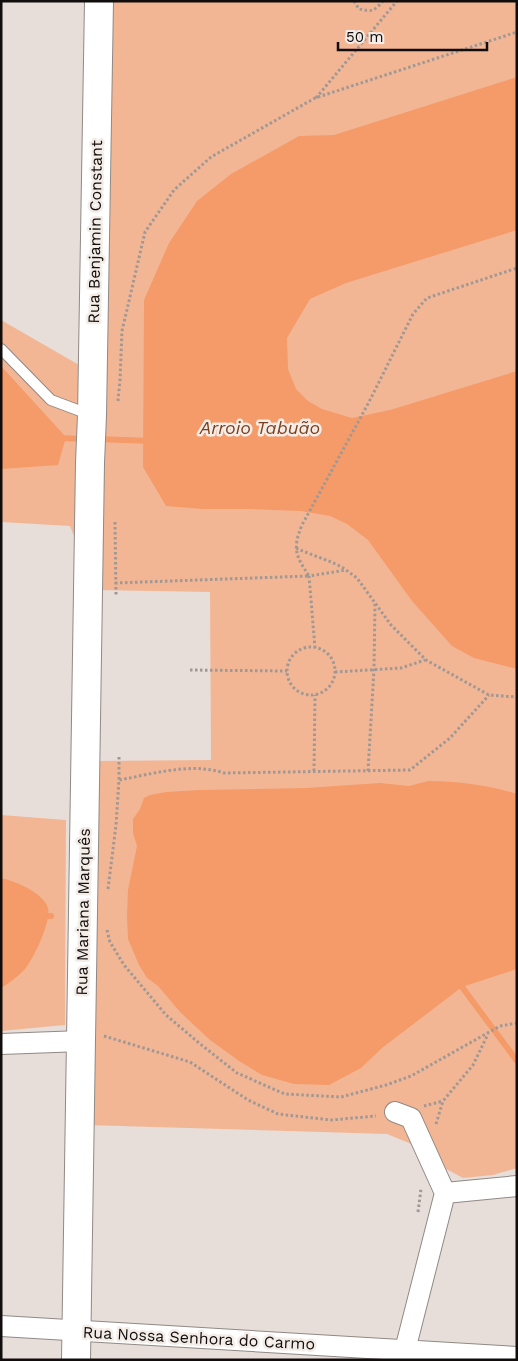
<svg xmlns="http://www.w3.org/2000/svg" width="518" height="1361" viewBox="0 0 518 1361" font-family="'Work Sans',sans-serif">
  <style>
    .green { fill: #f3b695 }
    .water { fill: #f49b69 }
    .lines { fill: none; stroke-linecap: round; stroke-linejoin: round }
    .stream { stroke: #f49b69; stroke-width: 6 }
    .lane-casing { stroke: #908985; stroke-width: 12 }
    .street-casing { stroke: #908985; stroke-width: 22 }
    .secondary-casing { stroke: #908985; stroke-width: 30 }
    .path { stroke: #9f9895; stroke-width: 3; stroke-dasharray: 2.5 2.5; stroke-linecap: butt }
    .lane { stroke: #fff; stroke-width: 10 }
    .street { stroke: #fff; stroke-width: 20 }
    .secondary { stroke: #fff; stroke-width: 28 }
    .labels { text-anchor: middle; dominant-baseline: central; stroke-width: 5; stroke-linejoin: round; paint-order: stroke }
    .street-label { font-size: 16px; fill: #100d0c; stroke: #f4ece7 }
    .water-label { font-size: 18px; font-style: italic; fill: #7a401e; stroke: #f4ece7 }
  </style>
  <rect width="100%" height="100%" fill="#e7deda"/>
  <path class="green" d="M106 1H517V1168L493 1175 463 1178 435 1163 409 1143 387 1134 86 1125 91 761 211 760 210 592 96 590 70 526 1 522V320L100 377Z
    M1 815 66 820 65 1025 1 1031Z"/>
  <path class="water" d="M517 77V230L346 283 310 299 287 338 288 369 296 389 308 401 322 409 352 418 390 410 517 371V669L474 658 452 646 412 601 368 540 347 524 330 516 301 511 249 509H202L166 506 143 467 144 300 169 243 197 201 231 174 299 136 334 135Z
    M1 366 66 437 58 465 1 469Z
    M428 781C458 781 488 785 517 794V969L462 987 382 1048 361 1068 329 1085 294 1084 262 1075 239 1061 210 1040 181 1013 158 986 147 978 139 965 128 939 127 916 128 890 137 846 133 833V819L140 809 144 798 150 795 166 792 200 790 306 788 380 783 409 786Z
    M1 878C15 881 44 893 48 908 51 922 34 958 25 969 19 976 9 983 1 988Z"/>
  <g class="lines">
    <path class="stream" d="M59 438 84 439
      M97 439 152 441
      M48 916H51
      M462 987 517 1061"/>
    <g class="lane-casing">
      <path id="lane" d="M1 349 51 400 91 415"/>
    </g>
    <g class="street-casing">
      <path id="street" d="M1 1044 82 1041
        M395 1112 411 1118 445 1193 405 1350V1360
        M445 1193 517 1186
        M1 1326 517 1357"/>
    </g>
    <g class="secondary-casing">
      <path id="secondary" d="M76 1360 90 463 92 415 99 1"/>
    </g>
    <path class="path" d="M354 1 359 9C373 12 374 11 383 1
      M316 98 397 1
      M118 401 120 380 122 331 145 232 174 190 211 157 315 98 517 32
      M115 522 116 595
      M296 548C313 556 330 560 345 569
      M115 583 309 576C296 556 292 549 302 525L369 402 413 314 427 298 517 268
      M287 671a24 24 0 1 1 48 0a24 24 0 1 1-48 0Z
      M315 648 309 576 346 570 357 578 391 625 426 660 489 695 517 697
      M190 670 287 671
      M335 672 401 668 425 660
      M119 757V780
      M314 771 315 695
      M368 771 374 669 375 603
      M108 889 116 825 119 780C153 774 191 762 224 773L410 770 450 738 489 695
      M107 930 110 942 124 965 166 1015 199 1043 237 1073 285 1094 341 1097 386 1085 411 1076 500 1026 517 1023
      M104 1036 190 1062 248 1100 278 1114 331 1120 376 1116
      M424 1106 443 1101
      M436 1124 443 1101 473 1065 488 1034
      M418 1212 421 1189"/>
    <use href="#lane" class="lane"/>
    <use href="#street" class="street"/>
    <use href="#secondary" class="secondary"/>
  </g>
  <g class="labels">
    <g class="street-label">
      <text transform="translate(95 232) rotate(-89)">Rua Benjamin Constant</text>
      <text transform="translate(83 912) rotate(-89)">Rua Mariana Marquês</text>
      <text transform="translate(199 1338) rotate(3)">Rua Nossa Senhora do Carmo</text>
    </g>
    <g class="water-label">
      <text x="260" y="427">Arroio Tabuão</text>
    </g>
  </g>
  <rect width="518" height="1361" fill="none" stroke="#100d0c" stroke-width="5"/>
  <path d="M338 42v8h149v-8" fill="none" stroke="#100d0c" stroke-width="2.5"/>
  <text x="346" y="42" font-size="15" fill="#100d0c" stroke="#f4ece7" stroke-width="4" paint-order="stroke">50 m</text>
</svg>
